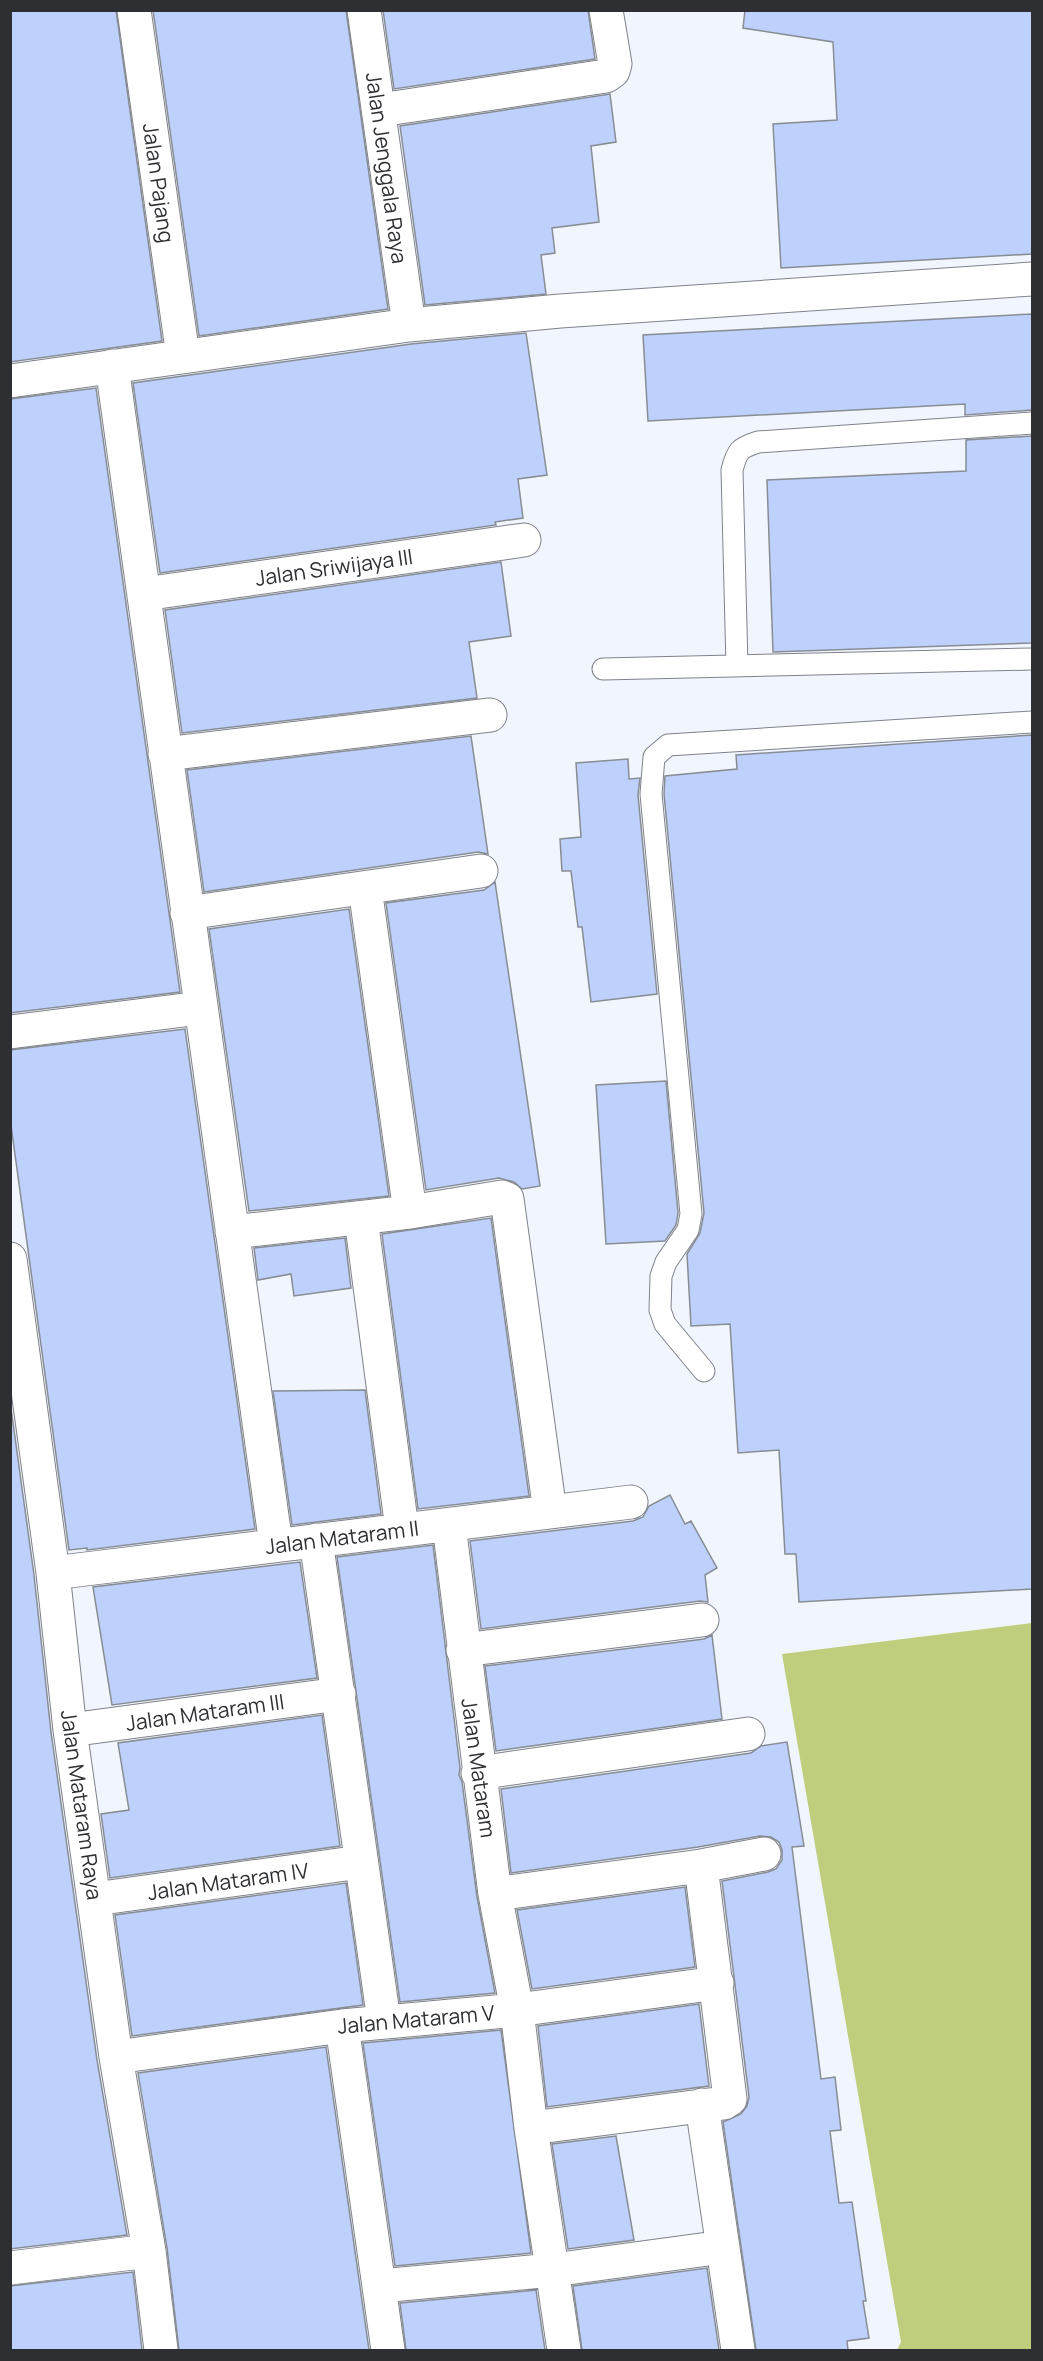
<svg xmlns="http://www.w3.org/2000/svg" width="1043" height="2361" viewBox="0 0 1043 2361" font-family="Manrope,sans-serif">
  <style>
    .green { fill: #bece7d }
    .building { fill: #bdd1fc; stroke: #888c93; stroke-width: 1.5 }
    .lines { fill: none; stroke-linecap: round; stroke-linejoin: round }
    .service-casing { stroke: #7f828a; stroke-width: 23 }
    .minor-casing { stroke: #7f828a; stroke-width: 35 }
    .service { stroke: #fff; stroke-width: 21 }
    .minor { stroke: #fff; stroke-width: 33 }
    .labels { text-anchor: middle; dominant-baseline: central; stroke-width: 6; stroke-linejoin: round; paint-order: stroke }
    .street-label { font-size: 21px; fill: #2d2f32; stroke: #fff }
  </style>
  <rect width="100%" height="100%" fill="#f1f5fd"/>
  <path class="green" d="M1032 1623V2350H897L901 2342 782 1654Z"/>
  <path class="building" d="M10 10H116L162 341 10 362Z
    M153 10H346L388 309 199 336Z
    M383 10H588L595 59 394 89Z
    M745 10H1032V254L781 268 773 124 837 120 833 42 743 28Z
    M610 94 616 142 591 146 599 222 552 228 555 253 541 255 546 294 425 305 400 126Z
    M1032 314V410L965 415V404L648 421 643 335Z
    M526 333 547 475 518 479 523 518 495 522 496 525 160 573 133 383 411 344Z
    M96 388 180 992 10 1013V399Z
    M1032 436V643L773 652 767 480 966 471V440Z
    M501 562 511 636 469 642 477 698 182 733 165 610Z
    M1032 735V1589L799 1602 796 1554H785L779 1450 738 1453 730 1324 691 1326 687 1254 700 1233 704 1213 664 794 665 776 737 769 736 755Z
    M471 736 488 854 478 852 204 892 187 770Z
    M628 759 629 779 640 778 638 795 657 994 591 1002 582 927H578L571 871H562L560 839 581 837 576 763Z
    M495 882 540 1186 522 1189 514 1182 499 1178 426 1190 386 903 484 890Z
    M349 909 389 1196 249 1211 209 929Z
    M185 1029 255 1529 87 1550V1548L69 1550 10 1118V1050Z
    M666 1081 678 1213 676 1225 665 1241 606 1244 596 1085Z
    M491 1218 529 1496 418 1509 382 1234Z
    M345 1238 351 1288 294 1296 291 1274 258 1280 254 1248Z
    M365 1390 381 1514 292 1525 273 1391Z
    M10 1401 34 1575 51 1732 97 2060 127 2235 10 2249Z
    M670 1495 685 1524 691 1521 717 1568 705 1575 708 1602 700 1601 481 1629 470 1541 633 1521 643 1517 649 1506Z
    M433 1545 460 1768 459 1775 462 1782 477 1897 495 1993 400 2002 337 1557Z
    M300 1562 317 1678 112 1705 93 1587Z
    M712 1635 722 1719 496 1751 485 1666 704 1639Z
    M322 1715 340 1846 110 1878 101 1814 129 1810 118 1743Z
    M787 1742 804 1846 792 1847 821 2079 835 2077 841 2130 830 2131 839 2203 852 2202 866 2301H863L869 2338 847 2341 848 2350H756L723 2122 741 2114 747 2106 749 2097 722 1881 768 1872 776 1869 782 1860V1850L779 1842 771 1837 760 1836 698 1847 511 1873 501 1789 751 1753 761 1746Z
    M346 1883 363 2005 132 2036 115 1915Z
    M685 1887 695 1967 532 1989 517 1910Z
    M699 2004 709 2086 547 2107 538 2026Z
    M501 2030 531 2253 395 2266 363 2043Z
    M326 2047 369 2350H179L167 2248 138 2073Z
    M616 2136 634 2240 568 2249 552 2144Z
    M707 2268 719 2350H582L573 2286Z
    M133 2272 142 2350H10V2286Z
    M536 2290 545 2350H406L400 2303Z"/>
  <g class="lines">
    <g class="service-casing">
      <path id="service" d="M737 666 732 470C737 451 739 448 758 442L1032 423
        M603 669 1032 659
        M704 1371 665 1324 660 1310 661 1276 666 1262 688 1230 691 1214 651 794 654 757 668 745 1032 722"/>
    </g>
    <g class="minor-casing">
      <path id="minor" d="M134 10 183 356
        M364 10 409 325
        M380 110 606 76 613 71 615 64 606 10
        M112 366 276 1545
        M10 381 409 325 560 311 1032 279
        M144 594 524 540
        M165 754 490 715
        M365 888 410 1212
        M187 913 481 871
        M10 1032 200 1008
        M361 1218 402 1529
        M232 1232 410 1212 502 1197 507 1199 550 1512
        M10 1259 53 1573 70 1730 116 2057 149 2251 161 2350
        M449 1525 495 1894 517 2010 531 2128 564 2350
        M316 1540 384 2021
        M53 1573 631 1502
        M463 1650 702 1620
        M70 1730 339 1694
        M478 1773 748 1734
        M495 1894 701 1866 764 1854
        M95 1899 360 1862
        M342 2026 388 2350
        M116 2057 342 2026 517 2010 717 1983
        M702 2105 738 2350
        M531 2128 724 2103 730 2099 701 1866
        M10 2268 149 2251
        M380 2286 553 2270 723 2247"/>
    </g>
    <use href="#service" class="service"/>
    <use href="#minor" class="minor"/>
  </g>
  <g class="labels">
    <g class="street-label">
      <text transform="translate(387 168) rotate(82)">Jalan Jenggala Raya</text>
      <text transform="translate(159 183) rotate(82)">Jalan Pajang</text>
      <text transform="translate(334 567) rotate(-8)">Jalan Sriwijaya III</text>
      <text transform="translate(342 1537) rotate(-7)">Jalan Mataram II</text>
      <text transform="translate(205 1712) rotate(-8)">Jalan Mataram III</text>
      <text transform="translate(479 1768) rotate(82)">Jalan Mataram</text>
      <text transform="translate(82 1805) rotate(82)">Jalan Mataram Raya</text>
      <text transform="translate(228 1881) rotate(-8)">Jalan Mataram IV</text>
      <text transform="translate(416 2019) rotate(-5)">Jalan Mataram V</text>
    </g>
  </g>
  <rect width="1043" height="2361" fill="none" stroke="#2d2f32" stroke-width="24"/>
</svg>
